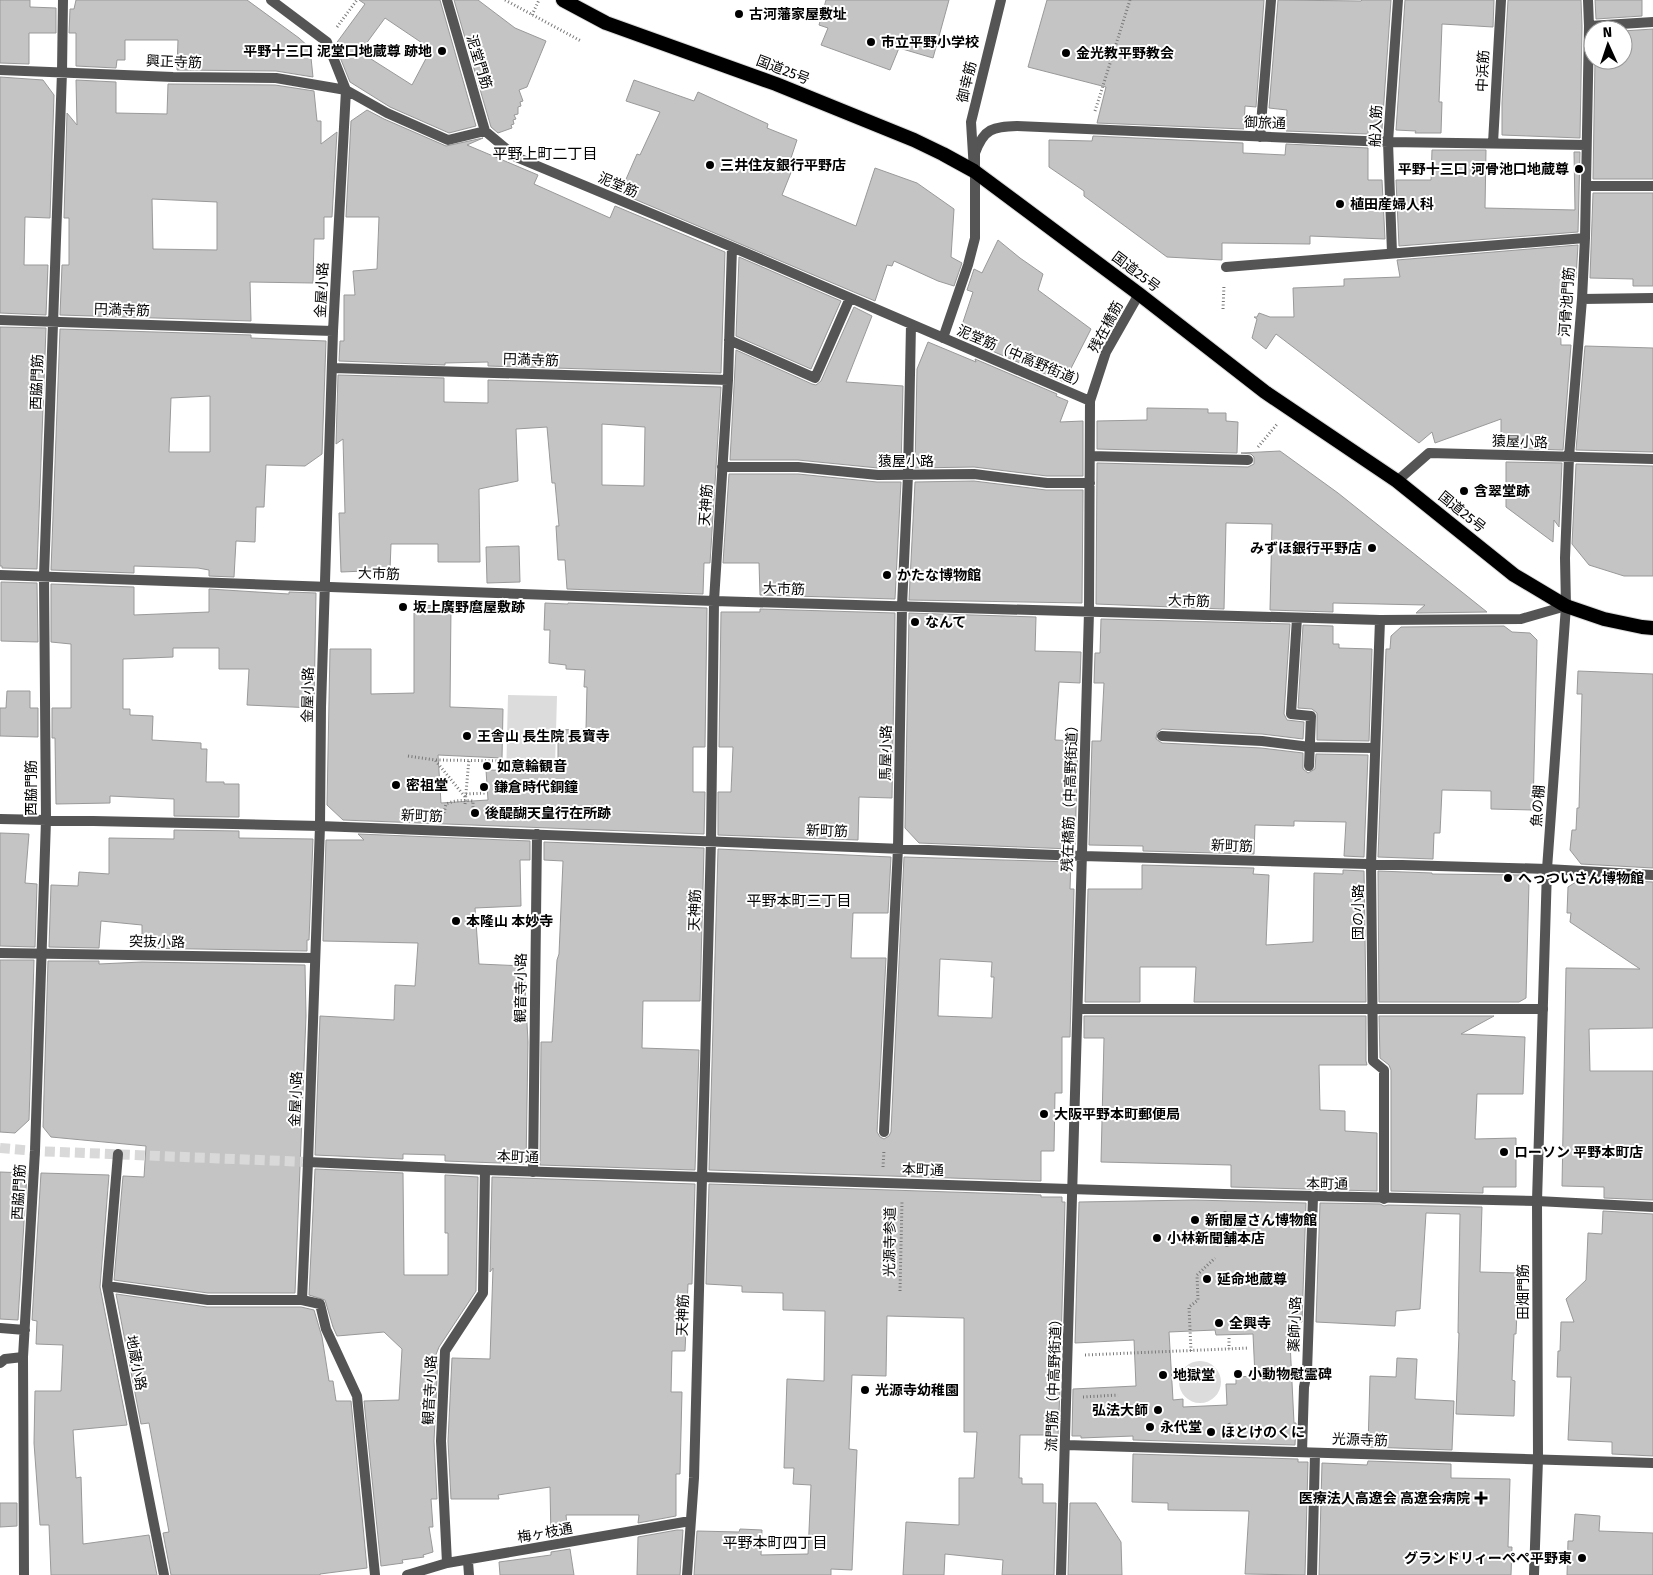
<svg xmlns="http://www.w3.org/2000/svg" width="1653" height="1575" viewBox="0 0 1653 1575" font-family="'Fira Sans','Noto Sans JP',sans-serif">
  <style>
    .green { fill: #dcdcdc }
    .building { fill: #c4c4c4; stroke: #999; fill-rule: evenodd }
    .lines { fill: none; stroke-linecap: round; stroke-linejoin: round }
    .pedestrian-tunnel { stroke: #d9d9d9; stroke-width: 10; stroke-dasharray: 10 5; stroke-linecap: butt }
    .trunk-casing { stroke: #dbdbdb; stroke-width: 16 }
    .path { stroke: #777; stroke-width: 3; stroke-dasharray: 1 2.5; stroke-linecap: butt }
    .service { stroke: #555; stroke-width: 10 }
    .pedestrian { stroke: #555; stroke-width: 10 }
    .minor { stroke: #555; stroke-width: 10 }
    .tertiary { stroke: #555; stroke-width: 10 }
    .trunk { stroke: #000; stroke-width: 14 }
    .poi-dot { fill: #000; stroke: #fff; stroke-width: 2 }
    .labels { text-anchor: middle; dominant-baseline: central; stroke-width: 4; stroke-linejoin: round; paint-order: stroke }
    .poi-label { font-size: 14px; font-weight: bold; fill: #000; stroke: #fff; text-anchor: start }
    .street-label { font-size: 14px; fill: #000; stroke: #fff }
    .neighbourhood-label { font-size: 15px; fill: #000; stroke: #fff }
  </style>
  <rect width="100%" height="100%" fill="#fff"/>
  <path class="green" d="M508 695 557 696 555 767 519 766 517 819 506 780Z
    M1179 1382a21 21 0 1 1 42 0a21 21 0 1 1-42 0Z"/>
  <path class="building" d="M0 0H30V7L56 8V33H29V64L0 63Z
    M76 0H247L299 38 310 48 313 77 276 71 177 70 178 40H125V60H117L116 68 76 66V33H69L70 9H74Z
    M359 0H440L476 126 449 133 390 107 350 82 335 45 365 4ZM385 18 431 49 412 85 360 52Z
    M454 0H478L515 28 546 41 527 87 519 90 523 101 520 102 521 106 518 107V114L514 115 516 119 513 120 514 124 511 125 512 128 498 133 491 127Z
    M826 0H949L933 58 899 48 890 70 821 45 828 28 819 25Z
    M1047 0H1264L1256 107 1245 106 1244 129 1097 123 1106 87 1028 67Z
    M1278 0 1361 1 1362 0H1391L1382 129H1368V134L1286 131 1287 110 1269 108Z
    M1405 0H1494L1493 27 1442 24 1439 102H1442L1441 133H1415L1416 131 1396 130Z
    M1508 0H1581L1582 26 1580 138 1502 135V103Z
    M1595 0H1642V16L1596 19Z
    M1653 29V179H1593L1595 60H1623V31Z
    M0 77 43 80 54 95 50 218 25 217 24 265H48L46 315 0 313Z
    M76 80 116 82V113L167 114 168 84 275 85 314 91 317 121H321V144L337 132 332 217H324V239H314L313 283 250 282 251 321 60 315 62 265H69V218H64L67 113 77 125ZM152 199 217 202V250L153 249Z
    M634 80 694 101 698 92 768 124 767 128 797 140 791 158 796 160 782 195 856 226 875 168 917 183 954 209 951 257 962 263 954 286 938 281 894 261 892 266 887 265 875 301 620 193 637 154 640 155 660 112 626 101Z
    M367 110 384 119 446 146 483 138 467 145 538 175 534 184 610 218 615 206 725 252 721 373 488 366V362L445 363V365L339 361 340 341H344V295H355L353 271 377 269 379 217H346L351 121Z
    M1093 136 1243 143V153L1285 155 1286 144 1368 148V180H1382L1385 239 1310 236V244L1222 243V260L1167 257 1084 196V191L1049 167V140L1092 141Z
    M1432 150H1486L1485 208 1575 210 1574 152H1580L1578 232 1399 246 1396 180H1431Z
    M1593 193H1653V286H1633V279L1590 278Z
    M998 240 1020 258 1043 274 1038 290 1091 329 1064 382 969 341 962 325 973 292 967 290 974 269 982 273Z
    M1578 245 1576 278H1563V299H1560L1561 345H1571L1563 450 1506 448 1507 444H1501V419L1435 443 1432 432 1419 443 1276 334 1266 349 1252 338 1257 319 1254 317H1257L1259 313 1270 317H1294L1293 288 1344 286V279L1400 277 1397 260Z
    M739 257 841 301 811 369 736 336Z
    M854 307 872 316 846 382 903 386 901 468H878L798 460H730L736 350 812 384 816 385 821 381Z
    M0 327 46 328 37 569 2 568V566H0Z
    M60 329 251 335V338L326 341 322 454 305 466 266 465 264 507H256L255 542 236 541 234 577 209 576V570L198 568 134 566V573L51 570ZM210 396V452H169L171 398Z
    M928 342 976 362 975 359 1057 394 1056 396 1068 401 1060 422 1083 421V476H1047L974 467 915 468 917 369Z
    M1585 346 1653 348V452L1576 450Z
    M338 375 444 378V402L488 403V380L721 387 710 563H704L703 594 567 589 565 560H558L556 526H559L555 483H552L547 427 516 429 518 481 479 489 480 562H438V544H391L390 570 341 572 339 513H345L343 439 336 444ZM602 424 645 427 644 486 602 485Z
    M1147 408 1208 409V413H1226V421L1238 422 1237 453 1097 449V421L1147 420Z
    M1280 451 1338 493 1487 612 1416 613 1425 605 1333 603V612L1270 610 1272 524 1226 523 1224 609 1096 604 1097 463 1248 467 1254 464V457L1251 454 1241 453Z
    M1506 462 1562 463 1559 527 1554 520 1553 542 1506 507Z
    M1576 464 1653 466V576H1624L1589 565 1572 544Z
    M729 474H798L877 482H901L895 599 760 595 759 563H723Z
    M974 481 1046 490H1083L1082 603 909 600 915 482Z
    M519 546 520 582 487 583 486 547Z
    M1 582 37 583 38 642 1 641Z
    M51 584 134 587V615L209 612V589L289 594V592L316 593 314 708 247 705 249 669H219V648H173V657L123 659V709H130V715L153 716 152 740 201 743V749H207L206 782H224V784H239V817L174 816V799L110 796V803L56 804 55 738H52V708H71V644L51 642Z
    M545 603 568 604V603L707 608 705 747H693V792H705L704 834 343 820 327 805 330 649H371V694L414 693V605L451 606 450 707 503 709 502 758 438 755 441 803 488 800 486 770 558 771V730L586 729 587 687H584L585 670 566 669V665L549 663 550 630H544Z
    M760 609 895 613 892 798 859 797 858 840 718 835V792H731L733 747H719L721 612H760Z
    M909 613 1036 617 1035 651 1081 652 1080 683 1059 682 1055 740 1078 741 1075 845H1071V849L919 843 905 828Z
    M1101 619 1290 624 1284 714 1287 720 1304 722 1303 739 1262 734 1162 729 1157 732 1156 739 1162 743 1261 748 1303 753V769L1308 773 1315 769 1316 754 1368 755 1364 857 1344 856 1346 822 1294 821V826L1255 825 1254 854 1143 851V846L1089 845 1092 741H1101L1104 683H1094L1095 653H1100Z
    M1303 625 1333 626V644H1339V648L1372 649 1369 741 1317 740V713L1312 709 1298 708Z
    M1504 626 1512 632 1530 633 1537 640 1533 810 1491 809V791L1442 790 1440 833H1434L1433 859 1378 857 1386 649H1390L1391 636 1401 627Z
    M1578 671 1653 674V868L1581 864 1570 850 1572 830H1576L1577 808H1579L1582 694H1577Z
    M7 691H30V708H38V737L0 736V708H6Z
    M174 830 239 831V838L313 839 309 940H307V951L142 948V925L101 921 99 948 49 947 51 885 78 886 79 872 109 874V838L174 839Z
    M0 833 29 834 25 883 37 884 35 947 0 946Z
    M358 834 530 841V860H520L521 906 475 908 479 964 524 966 528 1042 526 1164 445 1161V1155L403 1154V1159L315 1155 320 1016 394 1020 395 985 415 986 418 943 323 941 326 840H364Z
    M544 842 704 848 700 1001H643L642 1048 699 1050 695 1170 540 1165 541 1042H552L557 960 559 954 563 861 544 860Z
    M718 849 891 857 888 913H853L851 958H886L877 1132 880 1137 884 1139 889 1136 891 1132 904 857 1071 862 1070 889H1074L1070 1037H1062V1093H1055L1054 1151H1041V1181L709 1170ZM940 959 992 962 991 977H994L992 1018 938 1016Z
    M1142 865 1254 868 1253 874 1269 875 1266 945 1313 942 1314 873 1343 874V870L1364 871 1366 1002H1194L1196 967H1140V1002H1085L1088 889H1142Z
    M1378 871 1432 873V874L1523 875 1529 882 1526 998 1519 1002H1379Z
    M1582 878 1653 882V1028L1589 1029 1590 1071H1653V1200L1604 1198V1187L1562 1186 1566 968 1640 969 1570 922 1571 913H1567L1568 887Z
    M0 960H34L29 1120 15 1133 0 1132Z
    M48 961H99V964L142 962 305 965 306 1016 295 1293H208L114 1280 123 1176 144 1177 146 1146 51 1137 43 1127Z
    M1084 1016H1366V1061L1367 1065H1319L1320 1110 1345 1111V1131L1377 1133V1191L1231 1187V1165L1101 1162 1104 1038H1084Z
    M1379 1016H1494L1461 1034 1525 1037 1523 1094H1477L1475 1139 1516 1138V1187H1483V1193L1391 1191V1070L1389 1065 1380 1058Z
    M315 1169 403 1173 404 1275H448V1233H445V1175L478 1177 476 1291 439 1347 435 1357H438L434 1441 437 1499H431L433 1527H429L433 1552 423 1555 424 1557 402 1560 403 1563 381 1566 364 1401 399 1400 402 1349 384 1332 337 1336 333 1327 325 1300 309 1295Z
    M0 1172 27 1173 18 1320 0 1319Z
    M41 1173 109 1175 100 1287 127 1425 73 1430 76 1478 81 1477 83 1544 149 1535 157 1575H51L49 1525H40L34 1443 35 1391H61L63 1345 36 1344 37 1321 32 1320Z
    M492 1177 695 1184 692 1284H688L685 1351H672L671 1392H682L680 1474H676V1516L638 1523 639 1515H566L568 1535 551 1538 550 1487 498 1495 499 1499H451L448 1441 452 1358 490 1359 493 1268 490 1272Z
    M709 1184 1041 1195V1197H1062V1202H1065L1061 1344H1057L1056 1390H1060L1058 1435H1020L1019 1478H1022V1484H1043V1503H1056L1054 1575H1002L1003 1560 945 1554 944 1575H903L906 1522 959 1525V1478H974L977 1432H964V1318L887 1316 886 1376 852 1375 849 1449 857 1450 852 1570 831 1569V1575H694L697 1531 739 1532 740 1529 762 1530 761 1555 808 1554 811 1485 793 1484 794 1468H784L787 1379 824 1381 825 1311 783 1310V1293L742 1292V1286L706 1284Z
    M1194 1200 1306 1203 1302 1322 1297 1321 1298 1342H1290L1294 1423H1296L1295 1445 1133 1440V1436L1081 1438V1436H1072L1073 1389 1136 1386 1134 1340 1075 1343 1079 1202ZM1215 1330 1216 1335 1253 1334 1255 1376 1236 1377V1384H1226L1227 1405 1183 1407V1399L1173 1400 1169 1332Z
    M1320 1203 1380 1204 1384 1206 1388 1205 1482 1207 1480 1272 1518 1273 1517 1312 1516 1334H1514L1512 1380 1515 1381 1514 1416 1456 1414 1459 1333H1458L1460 1214 1426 1213 1420 1309 1396 1311 1395 1326 1316 1322Z
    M1603 1211 1653 1214V1456L1612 1454V1442L1568 1440 1571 1377H1557L1558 1351H1560L1561 1322H1574L1566 1299 1586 1280 1588 1233 1602 1234Z
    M116 1294 207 1307H301L314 1310 322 1337 329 1381H333L336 1401H351L367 1568 320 1574V1575H171L163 1533 169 1532 149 1423 141 1424Z
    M1397 1358 1417 1359 1415 1399 1454 1401 1452 1450 1368 1447 1370 1376 1396 1377Z
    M1133 1454 1298 1459V1462H1308L1305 1575 1245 1574 1249 1511 1168 1510V1503L1132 1502Z
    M1368 1461 1451 1464V1478L1510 1479 1508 1547H1512L1511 1575H1319L1322 1463 1367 1465Z
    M0 1503H17V1526L0 1527Z
    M1070 1503H1096L1121 1542 1122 1575H1068Z
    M1575 1514 1600 1516 1599 1531 1653 1533V1575H1567L1568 1541H1573Z
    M677 1530H683L680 1575H637L638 1537Z
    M570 1549 574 1575H500L499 1562 551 1555V1552Z"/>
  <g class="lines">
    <path class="pedestrian-tunnel" d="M0 1148 35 1151 308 1162"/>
    <g class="trunk-casing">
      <path id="trunk" d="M563 0 606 23 776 84 914 140 943 154 974 171 1139 294 1265 392 1397 481 1514 575 1566 606 1604 619 1642 627 1653 628"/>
    </g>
    <path class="path" d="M505 0 581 41
      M532 15 539 0
      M337 27 357 0
      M1095 111 1130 0
      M1223 309 1224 285
      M1258 447 1278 423
      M408 756 435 760 466 798
      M436 760 505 761
      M466 794 487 793
      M465 804 469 759
      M444 813 446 804C455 800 463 800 473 801V808L479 810V813
      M883 1167 884 1150
      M1225 1211 1227 1248
      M900 1291 902 1201
      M1229 1338V1349
      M1191 1351 1189 1307 1198 1300 1197 1275 1215 1258
      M1085 1355 1249 1348
      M1083 1397 1118 1395
      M1229 1423 1230 1426"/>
    <path class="service" d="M1162 736 1262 741 1310 747 1375 748
      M0 953 314 958"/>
    <path class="pedestrian" d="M302 1300 308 1162 485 1170 1224 1194 1537 1201
      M0 1363 5 1359 23 1357"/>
    <path class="minor" d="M271 0 327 42 346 90 387 113 448 140 485 131
      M447 0 485 131
      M1589 26 1653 22
      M0 70 173 77 276 78 346 90
      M485 131 516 157 732 247 1090 401
      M1260 137 1271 0
      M1493 143 1501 0
      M1586 186H1653
      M1392 253 1388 142 1398 0
      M1226 267 1585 238
      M1582 299 1653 298
      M0 320 333 331
      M943 338 968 265 975 238V153C984 128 993 127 1017 126L1388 142 1586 145
      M729 340 815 378 850 298
      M333 368 728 380
      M1090 456 1248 460
      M722 467H798L878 475 974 474 1047 483H1090
      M1397 481 1429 453 1653 459
      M0 575 714 601 1380 620 1521 619 1566 606 1565 558 1569 457 1582 299 1585 238 1589 26 1588 0
      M1297 618 1291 714 1311 716 1309 766
      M1380 620 1371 864 1373 1061 1384 1070V1199
      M0 819 320 826 1082 856 1547 869 1653 875
      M1078 1009H1543
      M884 1132 898 848 902 606 908 475 911 324
      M118 1154 107 1286 164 1575
      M308 1162 320 826 321 707 333 331 346 90
      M533 1172 537 834
      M1537 1201 1653 1207
      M107 1286 208 1300H302L320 1304 326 1329 357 1396 375 1575
      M0 1328 25 1330
      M1066 1445 1653 1463
      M1302 1452 1304 1387 1307 1372 1313 1197
      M468 1561 469 1575
      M447 1563 441 1441 445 1351 483 1293 485 1170
      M24 1575 23 1357 35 1151 46 820 44 576 62 72 63 0
      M407 1575 447 1563 690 1521
      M687 1575 694 1478 711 840 714 601 728 380 732 247
      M1061 1575 1089 612 1090 401 1106 352 1139 294
      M1312 1575 1315 1453"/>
    <path class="tertiary" d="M974 171 971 122 1001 0
      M1534 1575 1538 1459 1537 1201 1547 869 1566 606"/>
    <use href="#trunk" class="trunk"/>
  </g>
  <g class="poi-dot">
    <circle cx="739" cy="14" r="5"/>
    <circle cx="871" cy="42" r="5"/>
    <circle cx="442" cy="51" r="5"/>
    <circle cx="1066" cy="53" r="5"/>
    <circle cx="710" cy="165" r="5"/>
    <circle cx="1579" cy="169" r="5"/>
    <circle cx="1340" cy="204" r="5"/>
    <circle cx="1464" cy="491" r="5"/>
    <circle cx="1372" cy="548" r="5"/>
    <circle cx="887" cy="575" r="5"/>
    <circle cx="403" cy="607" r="5"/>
    <circle cx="915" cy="622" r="5"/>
    <circle cx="467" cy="736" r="5"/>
    <circle cx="487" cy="766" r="5"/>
    <circle cx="396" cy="785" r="5"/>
    <circle cx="484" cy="787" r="5"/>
    <circle cx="475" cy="813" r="5"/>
    <circle cx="1508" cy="878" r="5"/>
    <circle cx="456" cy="921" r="5"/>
    <circle cx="1044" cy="1114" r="5"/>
    <circle cx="1504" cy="1152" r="5"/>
    <circle cx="1195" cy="1220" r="5"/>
    <circle cx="1157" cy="1238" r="5"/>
    <circle cx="1207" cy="1279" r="5"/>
    <circle cx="1219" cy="1323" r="5"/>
    <circle cx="1238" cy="1374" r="5"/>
    <circle cx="1163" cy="1375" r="5"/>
    <circle cx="865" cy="1390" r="5"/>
    <circle cx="1158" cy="1410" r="5"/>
    <circle cx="1150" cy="1427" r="5"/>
    <circle cx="1211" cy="1432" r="5"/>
    <path d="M1478.5 1490.5h5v5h5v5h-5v5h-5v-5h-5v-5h5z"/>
    <circle cx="1582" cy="1558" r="5"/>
  </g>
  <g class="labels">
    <g class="poi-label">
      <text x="749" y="14">古河藩家屋敷址</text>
      <text x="881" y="42">市立平野小学校</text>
      <text x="432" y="51" text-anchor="end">平野十三口 泥堂口地蔵尊 跡地</text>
      <text x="1076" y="53">金光教平野教会</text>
      <text x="720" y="165">三井住友銀行平野店</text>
      <text x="1569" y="169" text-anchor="end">平野十三口 河骨池口地蔵尊</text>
      <text x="1350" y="204">植田産婦人科</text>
      <text x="1474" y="491">含翠堂跡</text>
      <text x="1362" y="548" text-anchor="end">みずほ銀行平野店</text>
      <text x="897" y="575">かたな博物館</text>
      <text x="413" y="607">坂上廣野麿屋敷跡</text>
      <text x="925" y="622">なんて</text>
      <text x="477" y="736">王舎山 長生院 長寶寺</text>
      <text x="497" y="766">如意輪観音</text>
      <text x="406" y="785">密祖堂</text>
      <text x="494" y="787">鎌倉時代銅鐘</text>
      <text x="485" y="813">後醍醐天皇行在所跡</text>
      <text x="1518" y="878">へっついさん博物館</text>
      <text x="466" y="921">本隆山 本妙寺</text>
      <text x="1054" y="1114">大阪平野本町郵便局</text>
      <text x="1514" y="1152">ローソン 平野本町店</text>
      <text x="1205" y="1220">新聞屋さん博物館</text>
      <text x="1167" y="1238">小林新聞舗本店</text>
      <text x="1217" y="1279">延命地蔵尊</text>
      <text x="1229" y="1323">全興寺</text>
      <text x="1248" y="1374">小動物慰霊碑</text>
      <text x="1173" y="1375">地獄堂</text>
      <text x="875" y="1390">光源寺幼稚園</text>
      <text x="1148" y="1410" text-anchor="end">弘法大師</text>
      <text x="1160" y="1427">永代堂</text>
      <text x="1221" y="1432">ほとけのくに</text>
      <text x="1470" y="1498" text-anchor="end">医療法人高遼会 高遼会病院</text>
      <text x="1572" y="1558" text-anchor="end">グランドリィーぺぺ平野東</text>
    </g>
    <g class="street-label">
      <text transform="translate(174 62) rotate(2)">興正寺筋</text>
      <text transform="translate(479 62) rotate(73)">泥堂門筋</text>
      <text transform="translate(783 70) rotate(21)">国道25号</text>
      <text transform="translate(1483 71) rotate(-87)">中浜筋</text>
      <text transform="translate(967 82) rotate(-77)">御幸筋</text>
      <text transform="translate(1265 123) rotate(2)">御旅通</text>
      <text transform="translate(1376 126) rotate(-87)">船入筋</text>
      <text transform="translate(618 185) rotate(23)">泥堂筋</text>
      <text transform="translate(1136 272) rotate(37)">国道25号</text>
      <text transform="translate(322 290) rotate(-87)">金屋小路</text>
      <text transform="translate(1567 302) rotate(-86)">河骨池門筋</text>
      <text transform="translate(122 310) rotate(2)">円満寺筋</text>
      <text transform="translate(1106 327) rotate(-62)">残在橋筋</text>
      <text transform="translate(1022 357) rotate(23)">泥堂筋（中高野街道）</text>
      <text transform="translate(531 360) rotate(2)">円満寺筋</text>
      <text transform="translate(37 382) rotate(-88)">西脇門筋</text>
      <text transform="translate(1520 442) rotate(2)">猿屋小路</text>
      <text x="906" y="461">猿屋小路</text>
      <text transform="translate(706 505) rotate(-86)">天神筋</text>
      <text transform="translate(1462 512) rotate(39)">国道25号</text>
      <text transform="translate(379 574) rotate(2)">大市筋</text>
      <text transform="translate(784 589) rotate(2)">大市筋</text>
      <text transform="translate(1189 601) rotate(2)">大市筋</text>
      <text transform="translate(308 695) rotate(-89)">金屋小路</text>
      <text transform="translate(886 753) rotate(-89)">馬屋小路</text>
      <text transform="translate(31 788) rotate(-90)">西脇門筋</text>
      <text transform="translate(1070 795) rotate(-88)">残在橋筋（中高野街道）</text>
      <text transform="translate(1538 806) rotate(-86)">魚の棚</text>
      <text transform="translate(422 816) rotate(2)">新町筋</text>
      <text transform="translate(827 831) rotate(2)">新町筋</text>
      <text transform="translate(1232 846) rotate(2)">新町筋</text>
      <text transform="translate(695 910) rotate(-88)">天神筋</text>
      <text transform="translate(1358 912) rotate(-90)">団の小路</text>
      <text transform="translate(157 942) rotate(1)">突抜小路</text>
      <text transform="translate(521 988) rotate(-89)">観音寺小路</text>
      <text transform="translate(296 1099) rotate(-88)">金屋小路</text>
      <text transform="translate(518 1157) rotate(2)">本町通</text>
      <text transform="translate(923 1170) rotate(2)">本町通</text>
      <text transform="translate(1327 1184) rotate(1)">本町通</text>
      <text transform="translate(19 1192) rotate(-87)">西脇門筋</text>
      <text transform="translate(890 1242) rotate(-89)">光源寺参道</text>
      <text transform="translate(1523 1292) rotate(-90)">田畑門筋</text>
      <text transform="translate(683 1315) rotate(-88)">天神筋</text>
      <text transform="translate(1295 1324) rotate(-88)">薬師小路</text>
      <text transform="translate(136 1363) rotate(79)">地蔵小路</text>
      <text transform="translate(1054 1382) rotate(-88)">流門筋（中高野街道）</text>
      <text transform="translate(430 1390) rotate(-87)">観音寺小路</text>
      <text transform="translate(1360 1440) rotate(2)">光源寺筋</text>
      <text transform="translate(545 1533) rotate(-10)">梅ヶ枝通</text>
    </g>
    <g class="neighbourhood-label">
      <text x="545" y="154">平野上町二丁目</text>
      <text x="799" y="901">平野本町三丁目</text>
      <text x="775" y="1543">平野本町四丁目</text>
    </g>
  </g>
  <g transform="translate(1608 45) rotate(357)"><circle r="24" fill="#ffffff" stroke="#999999"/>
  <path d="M0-4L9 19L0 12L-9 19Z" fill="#000000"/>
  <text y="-8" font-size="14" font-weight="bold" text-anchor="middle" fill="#000000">N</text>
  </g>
</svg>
